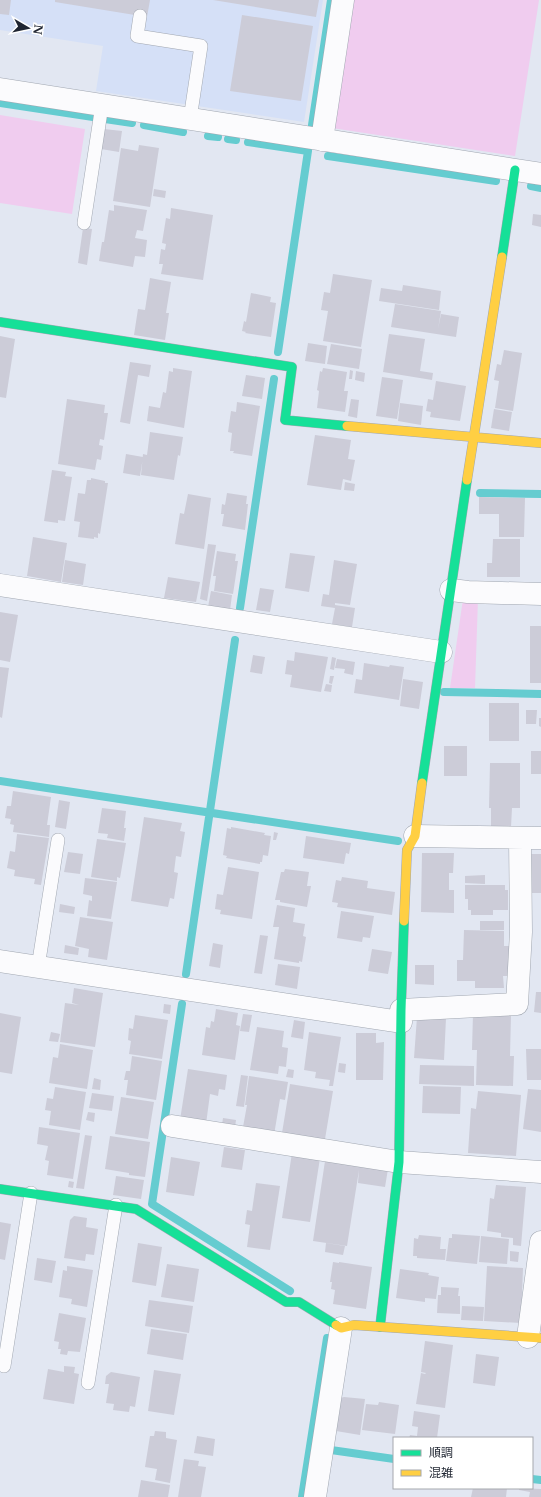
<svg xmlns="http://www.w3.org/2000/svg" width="541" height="1497" viewBox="0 0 541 1497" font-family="'Libre Baskerville','Noto Sans JP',serif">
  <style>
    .built { fill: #d5e0f7 }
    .green { fill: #f0ccef }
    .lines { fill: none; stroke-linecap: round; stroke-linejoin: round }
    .stream { stroke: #65ccd0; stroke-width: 8 }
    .building { fill: #ccccd8 }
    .lane-casing { stroke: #a1a7b1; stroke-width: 14 }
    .street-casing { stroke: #a1a7b1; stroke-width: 23 }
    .fast-casing { stroke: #a1a7b1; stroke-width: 10 }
    .slow-casing { stroke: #a1a7b1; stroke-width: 10 }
    .lane { stroke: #fbfbfd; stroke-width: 13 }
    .street { stroke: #fbfbfd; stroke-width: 22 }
    .fast { stroke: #16e098; stroke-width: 9 }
    .slow { stroke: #ffcf43; stroke-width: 9 }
  </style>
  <rect width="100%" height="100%" fill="#e2e7f2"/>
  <path class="built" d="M0 0H323L304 122 96 91 103 46 0 30Z"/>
  <path class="green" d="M351 0H539L515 156 332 128Z
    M0 115 85 129 72 214 0 203Z
    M463 599H478L475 688H450Z"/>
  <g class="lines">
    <path class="stream" d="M0 103 93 117
      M105 119 132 123
      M144 125 183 132
      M312 125 331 0
      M208 136 218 137
      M228 139 236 140
      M248 142 308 151 278 352
      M328 156 496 181
      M531 186 541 188
      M480 493 541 494
      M240 608 274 379
      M444 692 541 694
      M0 781 398 841
      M186 974 235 640
      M182 1004 152 1204 290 1291
      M331 1450 394 1459
      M532 1479 541 1480
      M302 1497 327 1338"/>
  </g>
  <path class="building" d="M0 0H11L9 15 0 14Z
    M55 0H150L147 17 55 2Z
    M213 0H319L316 17Z
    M242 15 313 26 301 101 230 91Z
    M104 129 122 131 119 152 101 149Z
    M139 145 159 148 150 207 113 201 121 148 138 151Z
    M154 189 166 191 165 198 153 196Z
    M114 205 147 210 143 231 137 230 135 238 147 240 145 257 135 256 133 267 99 261 102 242H104L109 210 114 211Z
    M171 208 213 215 203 280 161 274 163 264H159L161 249 165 250 166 244 162 243 166 218 170 219Z
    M533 214 541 215V227L532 225Z
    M83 228 92 229 87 265 78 263Z
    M333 274 372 280 361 347 323 341 328 311 321 310 324 292 330 293Z
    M150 278 171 282 166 313H169L165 340 134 335 138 309 145 310Z
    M403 285 441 291 439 310 379 301 381 288 402 291Z
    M251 293 271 297 270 302 276 303 271 337 245 333 246 332 242 331 244 321 246 322Z
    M395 304 441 311 438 329 441 314 459 317 456 337 391 327Z
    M389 334 425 339 420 371 433 373 432 380 383 372Z
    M0 336 15 339 6 398 0 397Z
    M308 343 327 346 325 364 305 361Z
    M331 344 362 349 359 369 327 364Z
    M504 350 522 353 513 411 495 408 499 381 494 380 497 364 501 365Z
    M130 362 151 365 149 377 138 375 130 424 120 422Z
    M173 368 192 371 184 428 147 421 149 406 160 408 163 392 166 393 169 371 173 372Z
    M323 368 347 372 344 391H348L345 412 317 408 319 391 317 390 320 371 322 372Z
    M350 370 353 371 352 379H349Z
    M356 371 365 373 364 382 355 380Z
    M246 375 265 378 262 399 242 396Z
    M382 377 403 380 397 419 376 416Z
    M436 381 466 386 460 421 430 417 431 412 426 411 428 399 433 400Z
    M67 399 105 405 104 413H108L104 440 100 439 99 445 103 446 101 460 97 459 95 470 58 464Z
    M351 399 359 400 357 418 348 416Z
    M237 402 260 406 252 456 233 453 234 451H230L232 433 228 432 231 411 236 412Z
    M400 403 423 406 421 425 398 421Z
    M494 409 512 412 509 431 491 428Z
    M150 432 183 437 180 456 178 455 174 480 141 475 143 454 147 455Z
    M315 435 351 440 348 459 355 460 351 481 343 479 341 490 307 485Z
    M126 454 143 457 140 476 123 473Z
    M52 470 66 472 65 476 72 477 65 521 58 520V523L44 521Z
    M91 478 105 481V483H108L100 534 98 533V538L94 537V539L78 537 80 522 74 521 78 493 85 494 87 480H91Z
    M345 482 355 484 354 491 344 490Z
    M227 493 247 496 246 504H248L245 530 222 526 224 514H221L222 504 225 505Z
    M188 494 211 498 204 549 175 544 180 513 184 514Z
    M479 497 525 498 524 537H499V514H479Z
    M33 537 67 543 61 582 27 576Z
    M493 539H520V577H487V563H492Z
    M208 544 216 545 207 601 200 599Z
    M217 551 236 554 235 561H238L233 594 214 591 216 576H213Z
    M290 553 315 556 309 592 285 588Z
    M65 560 86 564 83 585 62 582Z
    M334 560 357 564 350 605 335 603V605L355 608 352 627 332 624 335 608 321 606 323 594 329 595Z
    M168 577 200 582 196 602 164 598Z
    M260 588 274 590 270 612 256 610Z
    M211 591 232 595 230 610 208 607Z
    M0 612 18 615 10 662 0 660Z
    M530 626H541V683H530Z
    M295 652 328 657 321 692 290 687 292 675 285 674 287 660 294 661Z
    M253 655 265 657 262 674 250 672Z
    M332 657 336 658 334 670 330 669Z
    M337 659 355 662 353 675 344 673 345 669 335 668Z
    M364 663 389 667 390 665 404 667 399 700 354 693 356 679 362 680Z
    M0 667 9 668 2 718 0 717Z
    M330 676H334L332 684 329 683Z
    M403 679 423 682 419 709 400 706Z
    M326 684 332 685 331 692 324 691Z
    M489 703H519V741H489Z
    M526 710H537L536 724H526Z
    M539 718H541V727L539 726Z
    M444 746H467V776H444Z
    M531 751H541V774H531Z
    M490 763H520V808H512L511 827H491V808H489Z
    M13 791 51 797 47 825H50L49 837 13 832 14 825 10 824 11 819 5 818 7 806H11Z
    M59 800 70 802 66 829 55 827Z
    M102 808 126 811 124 828H126L124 841 107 838 108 834 98 833Z
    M144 817 182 823 180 831 185 832 181 857 176 856 174 872 178 873 174 899 170 898 168 907 131 901Z
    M231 827 265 833 264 835 271 836 268 856 263 855 262 862H260V864L226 858 227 856 223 855 227 828 231 829Z
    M274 832 278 833 276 840H273Z
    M17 834 49 838 41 885 34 884 35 879 14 876 15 870 7 868 10 851 15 852Z
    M306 836 351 843 349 854 346 853 344 864 303 858Z
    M97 839 126 843 120 878 117 877V881L91 877Z
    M68 852 83 854 80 874 64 872Z
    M422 853H454L453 873H449V890H454V913L421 912Z
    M530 854H541V893H531L532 884H530Z
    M228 867 259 872 252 919 220 914 221 910 215 909 217 894 223 895Z
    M285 869 309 872 307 886H311L307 907 280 902V900H275L281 872H284Z
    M485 875V884L465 883V876Z
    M342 877 368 881 367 888 395 892 392 915 337 907 338 903 332 902 336 880 341 881Z
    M85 878 117 882 111 919 87 916 89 900 92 901V896L83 894Z
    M465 885H505V890H508V910H493V915H471V910H468V899H465Z
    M60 904 75 907 74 914 59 912Z
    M277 905 295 908 293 922 305 924 303 936 306 937 302 962 299 961V963L274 959 279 927H273Z
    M341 911 374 916 370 938 363 937 362 942 337 938Z
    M80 917 113 922 107 960 88 957 89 949 75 946Z
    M480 921H504V930H480Z
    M464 930 504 931V946H509V976H503L504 988H475V981H457V960H463Z
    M260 935 268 936 262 974 254 973Z
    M213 943 223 945 220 968 209 966Z
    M65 945 79 948 78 955 64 953Z
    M372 949 392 952 388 974 368 971Z
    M278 964 300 967 297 989 275 985Z
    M415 965H434V985L415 984Z
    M74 988 103 993 95 1047 60 1042 65 1003 79 1005 72 1003Z
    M536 992H541V1013L534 1012Z
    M164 1004 171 1005 170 1014 163 1013Z
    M216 1009 238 1013 236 1025 240 1026 235 1060 202 1055 206 1027 210 1028 211 1021 214 1022Z
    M0 1013 21 1017 12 1074 0 1072Z
    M243 1014 252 1015 249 1032 240 1031Z
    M473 1014 511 1015 510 1056H514L513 1086 476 1085 477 1050H472Z
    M135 1015 168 1020 162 1059 129 1054 131 1041 128 1040 129 1028 133 1029Z
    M417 1017 446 1018 444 1060 414 1058Z
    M294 1020 305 1022 303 1039 291 1037Z
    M257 1027 284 1031 282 1047 288 1048 286 1067 279 1066 278 1074 250 1070Z
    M51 1032 60 1034 58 1042 49 1041Z
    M309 1032 341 1037 333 1086H329L330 1080 315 1078 316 1072 304 1070Z
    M356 1033H376V1043L384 1042 383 1080H356Z
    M60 1044 93 1050 87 1089 49 1083 53 1057 58 1058Z
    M526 1049H541V1080H527Z
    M132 1056 162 1061 156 1100 126 1095 128 1080H124L126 1071H130Z
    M339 1063 346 1064 345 1073 338 1072Z
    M420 1065 474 1066V1086L419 1084Z
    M188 1069 227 1075 225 1090 219 1089 218 1096 210 1094 206 1124 180 1120Z
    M288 1069 294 1070 293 1078 286 1077Z
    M241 1075 248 1076 244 1107 236 1106Z
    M249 1076 288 1082 285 1100 280 1099 274 1135 243 1127 247 1105H245Z
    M94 1078 101 1080 100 1090 92 1089Z
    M290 1084 333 1091 325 1139 282 1133Z
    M423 1086 461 1087 460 1114 422 1113Z
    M55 1087 86 1092 80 1130 49 1125 51 1111 45 1110 47 1098 53 1099Z
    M528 1089 541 1090V1132L523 1129Z
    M478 1091 521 1095 516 1156 468 1153 471 1108 476 1109Z
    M92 1093 114 1096 112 1111 89 1108Z
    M121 1097 154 1102 148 1139 115 1134Z
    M88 1112 95 1113 94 1122 86 1120Z
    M223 1118 236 1120 235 1127 222 1125Z
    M39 1127 80 1133 73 1179 47 1175 49 1161 45 1160 48 1146 37 1144Z
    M85 1135 92 1136 84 1189 76 1188Z
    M110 1136 150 1142 145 1177 129 1175V1173L105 1169Z
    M224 1147 245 1150 242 1170 221 1167Z
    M292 1153 320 1158 310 1222 282 1218Z
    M171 1157 200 1162 194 1196 166 1192Z
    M325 1161 388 1169 385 1187 358 1183 359 1170 347 1246 313 1241Z
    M116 1176 144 1180 141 1199 113 1195Z
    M69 1181 74 1182 73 1188 68 1187Z
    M256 1183 280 1186 270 1250 247 1247 250 1225 245 1224 247 1210 252 1211Z
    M496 1185 526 1187 521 1246 513 1245V1238L501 1237V1233L487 1231 490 1198 494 1199Z
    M74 1216 87 1218 86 1227 98 1229 94 1255 86 1254 85 1261 64 1258 70 1220Z
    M0 1222 11 1224 5 1260 0 1259Z
    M452 1234 480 1236 477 1264 446 1261 449 1238H452Z
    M419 1235 441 1237 440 1249H446L445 1260 417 1258V1256H413L414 1238 418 1239Z
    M481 1236 509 1239 507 1264 479 1262Z
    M138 1243 162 1247 156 1286 132 1282Z
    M326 1243 345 1246 343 1255 325 1252Z
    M510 1251 519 1252 518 1262 510 1261Z
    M37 1258 56 1261 52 1283 34 1280Z
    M333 1262 339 1263V1262L372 1267 366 1309 333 1304 335 1290 331 1289 332 1282H330Z
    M167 1264 199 1269 194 1302 161 1297Z
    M67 1266 93 1270 87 1307 71 1304 72 1299 59 1297 63 1270 67 1271Z
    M487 1266 523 1268 521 1323 484 1321Z
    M400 1269 429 1273 428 1275 439 1277 436 1299 425 1298V1302L396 1298Z
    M441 1287 459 1288 458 1296H460V1314L437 1313 438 1295H441Z
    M149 1300 193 1306 189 1333 145 1326Z
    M462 1306 484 1307 483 1321 461 1320Z
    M59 1313 86 1318 80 1352 68 1351 67 1355 60 1354 61 1349H58L59 1342 54 1341Z
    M151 1329 187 1334 183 1360 147 1354Z
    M425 1341 453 1345 445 1408 416 1404 421 1373 425 1374 426 1373 421 1372Z
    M476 1354 499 1357 495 1386 473 1383Z
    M64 1366 75 1367 74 1373 79 1374 74 1404 43 1399 48 1369 64 1372Z
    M154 1370 181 1374 174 1415 148 1411Z
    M111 1372 140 1377 135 1407 130 1406 129 1412 113 1410 114 1404 106 1403 109 1384H105L106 1376Z
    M344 1397 365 1399 360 1435 336 1431 340 1398Z
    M379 1402 399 1405 395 1434 362 1430 366 1404 378 1405Z
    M414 1411 440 1415 437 1438H409L410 1435 417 1436 418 1427 412 1426Z
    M155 1431 166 1432V1438L177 1440 170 1483 155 1480 157 1469 145 1467 150 1436H154Z
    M197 1436 215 1439 213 1456 194 1453Z
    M184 1459 199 1461 198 1466 206 1467 201 1497H178Z
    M141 1480 170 1485 168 1497H138Z
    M473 1488H507L506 1497H471Z
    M519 1488 541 1489V1497H529L530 1492 519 1490Z"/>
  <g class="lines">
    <g class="lane-casing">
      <path id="lane" d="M140 16 137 36 201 46 190 119
        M84 223 102 105
        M38 967 58 840
        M4 1366 31 1193
        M88 1383 116 1205"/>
    </g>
    <g class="street-casing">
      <path id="street" d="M0 89 541 174
        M322 140 343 0
        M0 585 441 652
        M451 590 468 592 541 594
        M415 836 541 838
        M0 961 401 1022
        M401 1010 517 1004 521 932 520 838
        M172 1126 399 1162 541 1172
        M528 1337 541 1242
        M315 1497 341 1328"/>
    </g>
    <g class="fast-casing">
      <path id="fast" d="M502 257 515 170
        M0 322 292 367 285 420 347 426
        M422 783 467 480
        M0 1189 136 1209 286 1302H299L336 1325
        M380 1327 399 1162 401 1010 404 921"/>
    </g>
    <g class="slow-casing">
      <path id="slow" d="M347 426 541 443
        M467 480 502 257
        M404 921 407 850 415 836 422 783
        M336 1325 341 1328 354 1325 541 1338"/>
    </g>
    <use href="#lane" class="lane"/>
    <use href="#street" class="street"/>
    <use href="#fast" class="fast"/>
    <use href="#slow" class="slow"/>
  </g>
  <rect x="393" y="1437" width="140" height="52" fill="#ffffff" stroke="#a5a8ad"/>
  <rect x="401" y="1450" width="20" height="6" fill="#16e098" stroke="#a5a8ad"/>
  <text x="429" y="1457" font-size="12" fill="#1f2531">順調</text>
  <rect x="401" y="1470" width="20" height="6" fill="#ffcf43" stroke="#a5a8ad"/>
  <text x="429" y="1477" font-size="12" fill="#1f2531">混雑</text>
  <g transform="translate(28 28) rotate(99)" stroke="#ffffff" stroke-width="3" paint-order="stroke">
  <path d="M0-3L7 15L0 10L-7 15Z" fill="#1f2531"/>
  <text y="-6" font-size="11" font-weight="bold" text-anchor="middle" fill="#1f2531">N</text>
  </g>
</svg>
